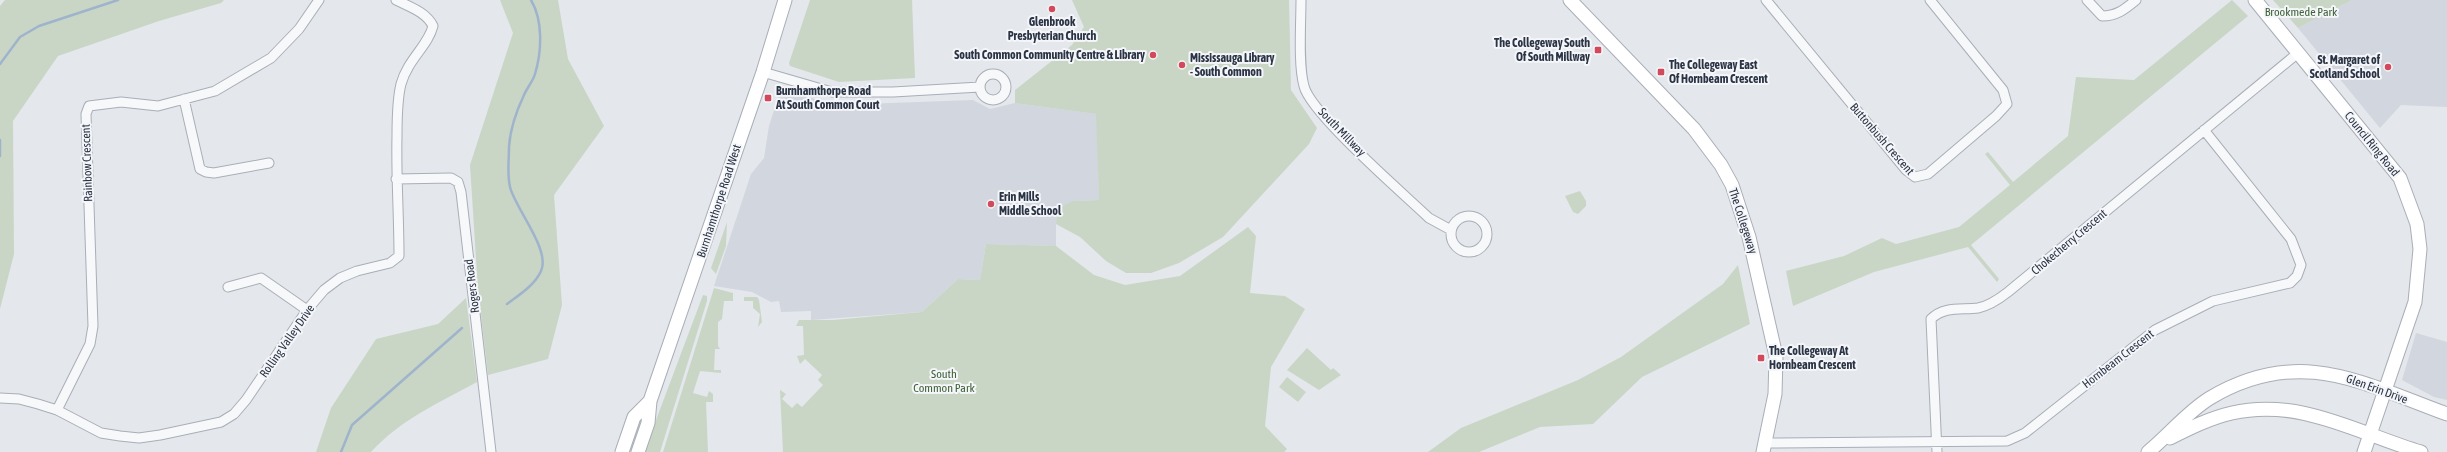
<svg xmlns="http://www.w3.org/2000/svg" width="2447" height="452" viewBox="0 0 2447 452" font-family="'Asap Condensed',sans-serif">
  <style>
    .built { fill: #d2d6de }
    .green { fill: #c9d6c5 }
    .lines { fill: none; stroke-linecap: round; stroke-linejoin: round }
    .stream { stroke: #9fb4cc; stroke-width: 2.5 }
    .street-casing { stroke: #a9aeb7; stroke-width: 11 }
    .secondary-casing { stroke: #a9aeb7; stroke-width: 15 }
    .street { stroke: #f7f8fa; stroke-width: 9 }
    .secondary { stroke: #fff; stroke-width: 13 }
    .poi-dot { fill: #d1495b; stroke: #f4f6f9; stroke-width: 1.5 }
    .labels { text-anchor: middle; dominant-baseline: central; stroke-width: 4; stroke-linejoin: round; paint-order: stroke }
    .park-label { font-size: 12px; fill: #3f6138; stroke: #f4f6f9 }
    .poi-label { font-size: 12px; font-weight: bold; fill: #2b3445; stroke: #f4f6f9; text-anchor: start }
    .street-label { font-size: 12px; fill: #2b3445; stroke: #f4f6f9 }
  </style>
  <rect width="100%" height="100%" fill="#e4e7ec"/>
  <path class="built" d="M2352 0H2447V107L2401 105 2380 128 2298 28Z
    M781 89 835 105 973 100 990 109 1015 103 1097 114 1099 200 1073 201 1056 224V246L986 244 980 280 958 279 922 312 811 320V311L781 312 779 301 771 302 752 292 714 286 751 174 764 158 769 126Z
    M2416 333 2447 342V400L2434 397 2402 380Z"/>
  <path class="green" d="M5 0H224L221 3 159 21 58 56 13 121 14 254 0 309V6Z
    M500 0H558L568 59 604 126 554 195 562 305 548 359 488 375 478 289 470 165 513 33Z
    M810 0H912L915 78 839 82 790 66 789 63Z
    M1072 0H1289L1291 90 1317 128 1309 144 1223 237 1179 263 1151 273H1126L1106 261 1080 237 1056 224 1059 208 1073 201 1099 200 1096 114 1015 103V90L1072 45 1084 27Z
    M2232 0 2248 16 1971 245 1999 279 1997 282 1968 247 1874 272 1793 306 1786 271 1844 256 1882 238 1896 244 1959 227 2010 185 1985 154 1988 152 2013 182 2068 136 2076 77 2134 80Z
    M2273 0H2352L2298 28Z
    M1580 191 1586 201V206L1578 214 1573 212 1565 196Z
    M727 222 726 246 716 274 711 268Z
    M1248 227 1256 236 1250 293 1285 296 1305 309 1271 367 1265 426 1287 449 1284 452H783L780 390 786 394 782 399 792 408 797 403 802 407 823 385 818 380 822 375 805 359 800 364 797 356 804 355 803 326H796L799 320H833L922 312 958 279 980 280 986 244 1056 246 1094 275 1125 285 1180 276Z
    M1738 265 1750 324 1642 377 1593 424 1540 427 1479 452H1428L1461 428 1578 380 1621 357 1723 284Z
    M714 288 733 293V301H724L722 319 718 322V346L720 349H715L714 370H721V373L700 371 693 393 707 397 709 391 713 394V402H706L708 452H663Z
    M703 295 707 296V301L660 452H644Z
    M744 297H757L759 300 762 322 758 327 760 314 753 308V301H744Z
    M466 298 477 382C440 402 400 420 371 452H316L331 408 376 339 438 324Z
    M1307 348 1331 370 1333 368 1341 375 1319 390 1287 370Z
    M1287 377 1306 392 1298 402 1279 387Z"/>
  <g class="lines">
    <path class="stream" d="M0 64 20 37 39 26 118 0
      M0 140V156
      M507 304C519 295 535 285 541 271 551 250 515 208 510 187 507 174 509 160 509 147 510 129 516 112 524 95 527 88 533 81 535 74 542 51 543 20 531 0
      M341 452 352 425 462 328"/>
    <g class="street-casing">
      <path id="street" d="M1301 0C1301 23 1298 65 1304 86 1310 113 1405 195 1429 218L1451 230
        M1766 0 1906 170 1915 177 1928 174 1996 116 2007 104 2003 90 1930 0
        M2087 0 2102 16C2117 16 2125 9 2136 0
        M763 72 832 92H893L980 87
        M980 87a13 13 0 1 1 26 0a13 13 0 1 1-26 0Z
        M184 99 200 169 206 172 214 173 269 163
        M396 179 451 178 458 182 461 192 491 452
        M1451 234a18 18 0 1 1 36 0a18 18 0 1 1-36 0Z
        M228 287 261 278 307 310
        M0 398 19 399 38 404 57 410 101 433 120 436 139 438 160 435 221 422 234 414 246 400 307 310 324 290 340 278 357 271 390 263 399 256C399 216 396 176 397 136 397 119 397 100 401 84 408 59 428 46 433 26 426 12 410 7 396 0
        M57 410 90 344 93 326 86 114 89 106 121 102 158 106 215 91 271 58 299 29 319 0
        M1766 443 2007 441 2025 433 2155 330 2213 301 2290 283 2297 276 2301 265 2291 239 2204 130
        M1937 452 1931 319C1944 306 1961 310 1978 308 1989 306 1999 299 2008 292L2298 53"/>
    </g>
    <g class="secondary-casing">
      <path id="secondary" d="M1570 0 1694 129 1721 165 1732 185 1749 237 1776 356 1775 394 1763 452
        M2255 0 2400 178 2417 224 2420 249 2415 302 2364 452
        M2170 438C2190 428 2210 418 2232 413 2300 397 2359 434 2421 452
        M622 452 634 417 650 401
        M638 452 648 423 650 401 763 72 785 0
        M2148 452C2169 435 2187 412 2210 398 2299 345 2362 383 2447 414"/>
    </g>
    <use href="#street" class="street"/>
    <use href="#secondary" class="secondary"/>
  </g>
  <g class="poi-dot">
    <circle cx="1052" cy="9" r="4"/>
    <rect x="1594" y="46" width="8" height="8" rx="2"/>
    <circle cx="1153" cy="55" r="4"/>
    <circle cx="1182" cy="65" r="4"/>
    <circle cx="2388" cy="67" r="4"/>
    <rect x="1657" y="68" width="8" height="8" rx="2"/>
    <rect x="764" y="94" width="8" height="8" rx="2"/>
    <circle cx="991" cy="204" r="4"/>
    <rect x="1757" y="354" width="8" height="8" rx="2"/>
  </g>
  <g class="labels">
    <g class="park-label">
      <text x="2301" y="12">Brookmede Park</text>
      <text x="944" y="374">South<tspan x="944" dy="14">Common Park</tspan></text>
    </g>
    <g class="poi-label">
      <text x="1052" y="22" text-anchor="middle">Glenbrook<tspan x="1052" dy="14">Presbyterian Church</tspan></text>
      <text x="1590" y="43" text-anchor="end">The Collegeway South<tspan x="1590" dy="14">Of South Millway</tspan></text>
      <text x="1145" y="55" text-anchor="end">South Common Community Centre &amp; Library</text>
      <text x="1190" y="58">Mississauga Library<tspan x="1190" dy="14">- South Common</tspan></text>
      <text x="2380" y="60" text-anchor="end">St. Margaret of<tspan x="2380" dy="14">Scotland School</tspan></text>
      <text x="1669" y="65">The Collegeway East<tspan x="1669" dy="14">Of Hornbeam Crescent</tspan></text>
      <text x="776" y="91">Burnhamthorpe Road<tspan x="776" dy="14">At South Common Court</tspan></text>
      <text x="999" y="197">Erin Mills<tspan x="999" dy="14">Middle School</tspan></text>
      <text x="1769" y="351">The Collegeway At<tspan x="1769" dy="14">Hornbeam Crescent</tspan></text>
    </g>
    <g class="street-label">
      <text transform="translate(1342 132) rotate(46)">South Millway</text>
      <text transform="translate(1882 139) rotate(49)">Buttonbush Crescent</text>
      <text transform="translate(2372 144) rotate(51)">Council Ring Road</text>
      <text transform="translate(87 163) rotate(-92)">Rainbow Crescent</text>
      <text transform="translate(719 201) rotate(-72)">Burnhamthorpe Road West</text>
      <text transform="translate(1743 221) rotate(72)">The Collegeway</text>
      <text transform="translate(2069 242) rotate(-40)">Chokecherry Crescent</text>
      <text transform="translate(472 286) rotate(-97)">Rogers Road</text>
      <text transform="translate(287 341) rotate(-55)">Rolling Valley Drive</text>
      <text transform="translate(2118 359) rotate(-38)">Hornbeam Crescent</text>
      <text transform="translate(2377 389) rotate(20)">Glen Erin Drive</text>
    </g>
  </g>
</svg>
